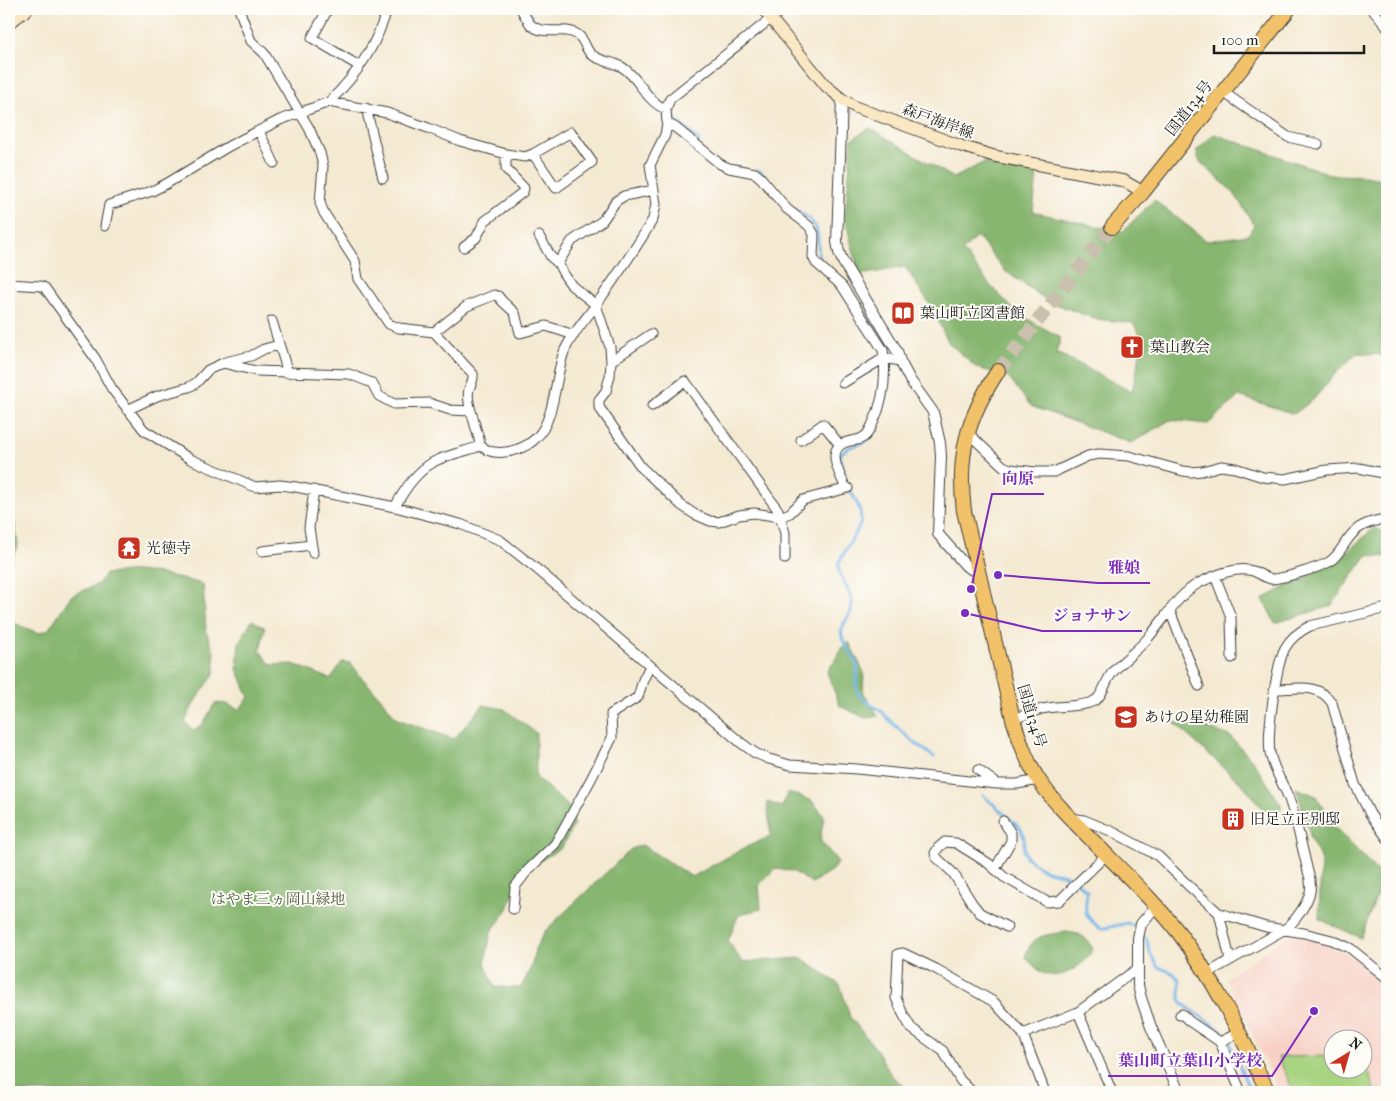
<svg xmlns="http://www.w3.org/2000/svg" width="1396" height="1101" viewBox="0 0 1396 1101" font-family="'IM FELL French Canon','Noto Serif JP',serif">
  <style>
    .built { fill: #f7d1c6; fill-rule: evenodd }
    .green { fill: #a8d481; stroke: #62784e }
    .forest { fill: #86b66f; stroke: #516946; fill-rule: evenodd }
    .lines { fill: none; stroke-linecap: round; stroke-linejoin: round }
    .stream { stroke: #72b4e7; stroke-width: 3 }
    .trunk-tunnel { stroke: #c9c0ad; stroke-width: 14; stroke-dasharray: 14 7; stroke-linecap: butt }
    .minor-casing { stroke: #3c3b37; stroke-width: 11 }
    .tertiary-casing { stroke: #3c3b37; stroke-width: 12 }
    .secondary-casing { stroke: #3c3b37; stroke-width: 13 }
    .trunk-casing { stroke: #3c3b37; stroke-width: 16 }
    .minor { stroke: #fff; stroke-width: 9 }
    .tertiary { stroke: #fff; stroke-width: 10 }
    .secondary { stroke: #fae7c3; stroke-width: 11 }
    .trunk { stroke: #f2c26a; stroke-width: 14 }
    .labels { text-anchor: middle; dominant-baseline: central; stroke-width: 4; stroke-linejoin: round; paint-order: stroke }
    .street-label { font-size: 15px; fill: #1c1c1c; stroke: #fdfcf7 }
    .poi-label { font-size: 15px; fill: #1c1c1c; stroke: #fdfcf7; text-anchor: start }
    .park-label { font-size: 15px; fill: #4d5c3f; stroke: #fdfcf7 }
    .leader { fill: none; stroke: #7b2cbf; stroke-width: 2 }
    .callout-dot { fill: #7b2cbf; stroke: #fdfcf7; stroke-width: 2 }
    .callout-label { font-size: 16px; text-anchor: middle; font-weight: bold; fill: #7b2cbf; stroke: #fdfcf7; stroke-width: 4; stroke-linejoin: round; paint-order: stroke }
  </style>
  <rect width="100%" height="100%" fill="#fdfcf7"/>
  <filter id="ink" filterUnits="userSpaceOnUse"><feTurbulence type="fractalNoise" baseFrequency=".02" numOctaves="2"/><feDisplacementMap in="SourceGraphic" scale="10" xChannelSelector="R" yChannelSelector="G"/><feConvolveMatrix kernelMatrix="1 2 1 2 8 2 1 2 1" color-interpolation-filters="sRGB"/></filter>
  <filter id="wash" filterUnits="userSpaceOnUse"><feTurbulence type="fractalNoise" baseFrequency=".0096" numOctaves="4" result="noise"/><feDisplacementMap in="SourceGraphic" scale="20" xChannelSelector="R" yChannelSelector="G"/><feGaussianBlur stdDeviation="1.12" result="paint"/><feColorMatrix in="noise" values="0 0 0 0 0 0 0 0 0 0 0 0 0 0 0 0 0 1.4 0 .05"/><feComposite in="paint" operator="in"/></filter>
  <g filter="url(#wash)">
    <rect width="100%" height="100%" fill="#f4e9d1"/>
    <path class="built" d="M1295 935 1315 940 1347 954 1387 983V1092H1279L1226 978 1288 936ZM1334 1038H1364V1068H1334Z"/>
    <path class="green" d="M1333 1056 1334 1068H1364V1057L1375 1092H1294L1278 1057Z"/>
    <path class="forest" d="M870 128 954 178 986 161 1037 174 1033 212 1122 232 1154 200 1207 241 1248 235 1254 225 1234 193 1200 162 1196 151 1214 134 1333 175 1365 176 1387 180V363L1381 355 1357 353 1334 375 1314 399 1294 414 1239 396 1208 424 1170 420 1131 443 1031 406 1007 376 977 368 949 343 927 300 905 267 860 275 845 220 852 139ZM977 236 1005 271 1048 301 1095 319 1133 323 1143 340 1132 392 1056 352 1061 338 1017 313 990 285 963 251Z
      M9 494 12 505 18 545 9 567Z
      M1374 528 1387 533V557L1367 555 1331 606 1275 623 1263 599 1338 560Z
      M139 571 161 574 203 584 206 631 214 652 215 671 213 676 195 701 185 722 193 730 203 724 215 703 227 704 239 710 249 697 237 669 239 643 252 620 265 628 260 651 271 665 293 664 331 679 342 662 351 663 361 677 380 697 397 719 454 739 483 705 504 709 536 733V777L570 808 574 825 562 847 521 873 508 909 491 932 485 963 495 987 521 988 532 965 535 949 545 931 631 849 642 845 692 877 742 849 771 836 767 802 782 807 788 792 812 801 824 816 820 840 838 862 832 870 812 883 792 871 775 869 759 885 761 909 739 914 728 941 742 962 802 958 840 985 850 1017 877 1050 891 1075 910 1092H9V621L38 633 48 630 71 596 98 584 105 574Z
      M849 642 864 673 863 692 878 716 865 718 840 706 827 672 843 647Z
      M1174 723H1191L1230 736 1253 761 1282 806 1275 824 1244 786Z
      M1296 788 1316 796 1334 826 1377 871 1380 886 1361 938 1319 919 1321 859 1310 838 1309 830Z
      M1066 932C1082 934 1085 936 1093 949 1085 965 1061 982 1043 973 1037 970 1031 962 1025 957 1033 934 1044 935 1066 932Z"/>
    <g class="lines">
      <path class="stream" d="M527 9 534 22 547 27
        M561 27C579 26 583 30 590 45
        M621 62C636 67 647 86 657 98
        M674 119 699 141
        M756 170 760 171 767 178
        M792 208C809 218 819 222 818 244 818 251 818 257 821 263
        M835 275 842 280 845 284
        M850 291 888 349C891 359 891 366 888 376
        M845 477 840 459V455C851 440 867 451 874 429
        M849 488C855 499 864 513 860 525L839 562C836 579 853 589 852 605 852 616 844 620 842 629 839 641 851 651 855 660 862 672 852 682 858 693 863 701 874 706 882 712 888 718 894 725 901 731 911 740 923 749 934 757
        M983 795 1021 829 1024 838V852L1027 858 1044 870 1065 875 1073 879 1086 890 1087 892C1084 914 1084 916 1101 929L1128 923 1135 927
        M1144 937 1147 941 1151 955 1158 967 1173 973 1180 981V999L1184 1005 1225 1033 1249 1088 1250 1092"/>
    </g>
  </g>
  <g filter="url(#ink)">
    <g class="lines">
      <path class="trunk-tunnel" d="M998 371 1112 227"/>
      <g class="minor-casing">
        <path id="minor" d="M239 9 251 41 264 53 309 128 320 153 323 166 320 203 324 213 355 261 358 279 389 324 399 328 434 332 467 306 494 295 498 296 502 301 515 313 520 333 546 326 574 335
          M328 9 312 38 359 66
          M521 9C524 14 527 20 531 25 545 37 564 25 578 35 585 40 585 49 591 54 600 62 612 61 622 67 640 78 646 102 666 109
          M1372 9 1387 27
          M1223 92 1288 137 1318 144
          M329 102C356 76 377 45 387 9
          M366 108 383 178
          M667 123 676 128 720 164 729 168 755 173 761 178 787 209 809 226 814 234 813 257 816 263 842 286 883 350 884 358 900 361
          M259 131 274 163
          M654 190 624 196 616 201 602 221 572 241 558 263 563 273 572 286 596 305 610 347 611 361 610 376 606 391 599 400V407L641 467 681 505 694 514 710 521 719 522 739 515 754 513 780 517 790 513 803 500 848 488
          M105 226 109 205 152 191 166 184 229 146 280 120 329 102 387 113 428 128 460 141 506 154 525 157 533 154 556 188 592 162 571 132 533 154
          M539 236 551 257 558 263
          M464 247 476 238 485 221 523 192 524 188 506 169V154
          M9 284 41 286 45 288 95 358 112 389 144 430 190 459 255 487 280 485 296 487 395 507 460 524 500 540 538 570 740 742 755 753 769 759 790 765 857 769 997 784H1017L1039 780
          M272 321 288 373
          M434 332 473 374C474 381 471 383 469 389 467 396 469 404 471 411
          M611 361 651 334
          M225 362 251 356 264 349 279 345
          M843 383 884 358C886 381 883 402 873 423 871 427 869 433 865 436 860 441 853 440 847 442 824 448 840 475 846 488
          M652 406 685 381 778 510 785 533V559
          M127 410 157 396 189 387 196 383 208 370 223 363 256 371 349 374 372 383 379 396 394 404 429 403 450 410 471 411 479 439 480 446
          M968 433 1003 466 1010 469 1036 472H1054L1088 456 1099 454 1129 456 1183 471 1191 472 1202 471 1221 466 1235 468 1263 477 1285 479 1327 470 1359 468 1387 474
          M801 440 823 424 840 445
          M395 507C404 490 415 473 432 463 442 456 468 451 480 446 484 448 490 452 494 452 509 454 526 448 536 438 555 421 555 376 564 352 571 335 585 320 596 305 616 277 636 249 653 219L656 204 650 165 665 135 667 123 666 109 670 99 783 9
          M262 551 311 545
          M313 553 309 528 314 490
          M1215 576 1231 617 1232 658
          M1170 611 1199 686
          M1275 689C1297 689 1318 682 1332 703L1355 784 1370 814 1387 838
          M1013 719C1022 716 1032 712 1042 709 1056 705 1087 708 1097 699 1104 692 1106 680 1112 673 1123 660 1137 651 1148 638 1164 620 1177 595 1199 583 1215 575 1236 566 1253 571 1259 573 1265 578 1271 579 1282 579 1318 568 1329 562 1340 555 1344 542 1353 533 1361 524 1376 520 1387 519
          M978 770 996 783
          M1071 818 1084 820 1113 832 1158 856 1191 888 1219 913 1230 959
          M995 869 1011 841V833L1003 821
          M513 909 515 887 528 870 555 844 590 781 612 738 611 714 638 697 643 680 650 666
          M1219 913 1266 927 1304 933 1332 940 1350 948 1387 978
          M1007 927 980 913 972 903 953 873 937 858 935 853 938 848 945 842 956 843 988 863 1004 877 1047 902 1059 901 1106 855
          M1208 973 1285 929C1295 922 1307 904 1310 892 1311 888 1310 884 1310 879 1303 853 1298 825 1289 799 1283 783 1273 769 1270 753 1267 733 1276 665 1285 648 1291 637 1300 631 1310 626L1387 608
          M1078 1012 1112 1092
          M1180 1015 1182 1014 1189 1021 1220 1042
          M1240 1032 1220 1042 1241 1092
          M972 1092 960 1080 943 1051 911 1028 903 1014 896 998 898 954 903 953 936 969 994 1002 1023 1034
          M1045 1092 1023 1034 1078 1012 1137 969"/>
      </g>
      <g class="tertiary-casing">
        <path id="tertiary" d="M842 99 837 242 839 252 843 262 897 351 900 361 910 380 933 412 940 443 941 456 938 534 966 566 978 573
          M1156 906 1141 924 1138 938V985L1141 998 1151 1027 1179 1092"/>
      </g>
      <g class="secondary-casing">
        <path id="secondary" d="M763 9 826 86 842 99 855 107 961 146 994 156 1124 181 1143 192
          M9 23 28 9"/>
      </g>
      <g class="trunk-casing">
        <path id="trunk" d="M1112 227 1143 192 1289 9
          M998 371C967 418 957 455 964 511L1013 719C1020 741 1027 763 1040 782 1054 802 1071 819 1088 836 1119 868 1152 898 1179 933 1217 983 1241 1036 1268 1092"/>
      </g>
      <use href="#minor" class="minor"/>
      <use href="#tertiary" class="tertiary"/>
      <use href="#secondary" class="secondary"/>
      <use href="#trunk" class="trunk"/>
    </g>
  </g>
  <defs>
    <g id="library-square" transform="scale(1.25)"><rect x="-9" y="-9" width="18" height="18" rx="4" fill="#c8321e" stroke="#fdfcf7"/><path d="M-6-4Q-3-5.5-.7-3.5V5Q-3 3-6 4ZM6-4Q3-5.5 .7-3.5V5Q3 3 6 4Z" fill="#fff"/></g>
    <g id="church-square" transform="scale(1.25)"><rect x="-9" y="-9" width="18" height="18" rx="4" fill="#c8321e" stroke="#fdfcf7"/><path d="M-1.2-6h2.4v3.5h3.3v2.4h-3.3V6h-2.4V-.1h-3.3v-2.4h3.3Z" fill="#fff"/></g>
    <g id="temple-square" transform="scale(1.25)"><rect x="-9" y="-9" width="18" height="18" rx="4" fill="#c8321e" stroke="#fdfcf7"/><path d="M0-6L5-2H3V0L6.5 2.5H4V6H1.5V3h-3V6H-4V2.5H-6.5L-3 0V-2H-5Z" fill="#fff"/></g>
    <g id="school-square" transform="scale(1.25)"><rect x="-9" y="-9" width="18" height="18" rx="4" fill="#c8321e" stroke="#fdfcf7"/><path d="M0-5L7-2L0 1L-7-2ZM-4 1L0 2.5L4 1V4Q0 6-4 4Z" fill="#fff"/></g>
    <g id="building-square" transform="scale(1.25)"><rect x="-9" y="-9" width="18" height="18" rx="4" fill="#c8321e" stroke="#fdfcf7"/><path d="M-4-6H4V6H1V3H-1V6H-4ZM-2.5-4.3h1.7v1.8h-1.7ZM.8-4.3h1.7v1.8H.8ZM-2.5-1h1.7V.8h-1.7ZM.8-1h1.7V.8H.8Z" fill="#fff"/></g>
  </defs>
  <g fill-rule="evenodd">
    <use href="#library-square" x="903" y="313"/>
    <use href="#church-square" x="1132" y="347"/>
    <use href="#temple-square" x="129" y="548"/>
    <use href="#school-square" x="1126" y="717"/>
    <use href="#building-square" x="1233" y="819"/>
  </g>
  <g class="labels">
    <g class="street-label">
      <text transform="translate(1189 108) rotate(-52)">国道134号</text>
      <text transform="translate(938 121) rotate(20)">森戸海岸線</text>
      <text transform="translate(1032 716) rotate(73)">国道134号</text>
    </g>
    <g class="poi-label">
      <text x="920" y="313">葉山町立図書館</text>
      <text x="1150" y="347">葉山教会</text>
      <text x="146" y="548">光徳寺</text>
      <text x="1144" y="717">あけの星幼稚園</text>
      <text x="1250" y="819">旧足立正別邸</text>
    </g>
    <g class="park-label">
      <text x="278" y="899">はやま三ヵ岡山緑地</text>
    </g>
  </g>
  <path class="leader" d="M971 589L992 494H1044M998 575L1098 583H1150M965 613L1042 631H1142M1314 1011L1272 1076H1108"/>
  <g class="callout-dot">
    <circle cx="971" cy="589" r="5"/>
    <circle cx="998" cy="575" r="5"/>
    <circle cx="965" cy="613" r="5"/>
    <circle cx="1314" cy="1011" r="5"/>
  </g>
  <g class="callout-label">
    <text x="1018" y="484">向原</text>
    <text x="1124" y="573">雅娘</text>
    <text x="1092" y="621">ジョナサン</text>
    <text x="1190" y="1066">葉山町立葉山小学校</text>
  </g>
  <rect width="1396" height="1101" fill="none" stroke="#fdfcf7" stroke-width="30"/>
  <g transform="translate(1348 1054) rotate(37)"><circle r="24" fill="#fdfcf7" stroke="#a3a29f"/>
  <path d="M0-4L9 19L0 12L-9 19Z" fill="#c8321e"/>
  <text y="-8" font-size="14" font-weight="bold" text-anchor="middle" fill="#1c1c1c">N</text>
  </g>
  <path d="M1214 45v8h150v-8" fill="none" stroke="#1c1c1c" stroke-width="2.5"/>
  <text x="1221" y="45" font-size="15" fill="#1c1c1c" stroke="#fdfcf7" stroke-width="4" paint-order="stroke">100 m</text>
</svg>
